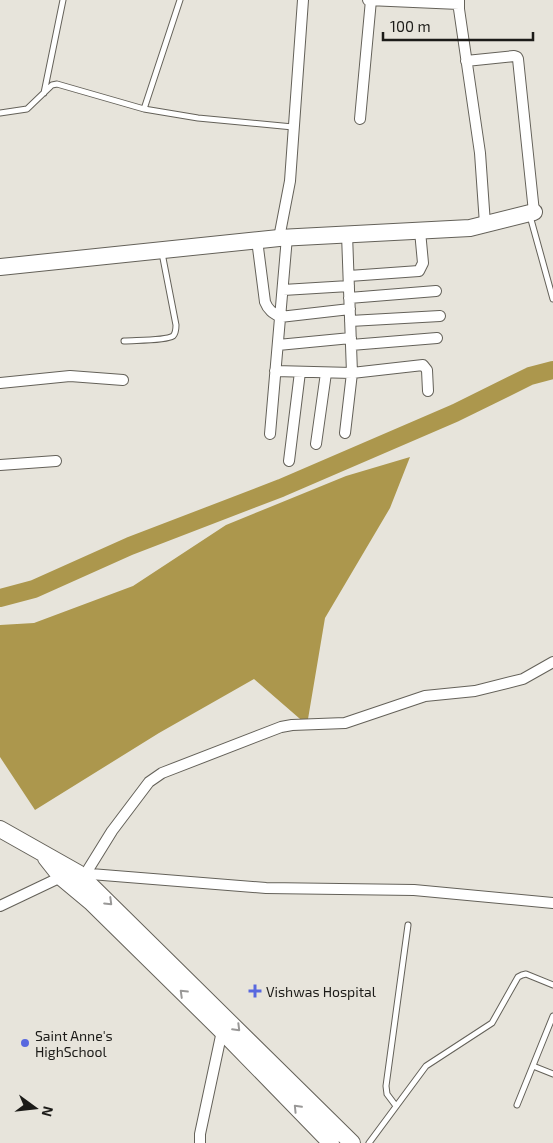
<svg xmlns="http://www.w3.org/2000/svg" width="553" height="1143" viewBox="0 0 553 1143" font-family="'Exo 2',sans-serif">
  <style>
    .water { fill: #ac974d }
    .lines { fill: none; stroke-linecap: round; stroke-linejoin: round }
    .river { stroke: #ac974d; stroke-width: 18 }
    .lane-casing { stroke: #646159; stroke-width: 7 }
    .street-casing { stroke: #646159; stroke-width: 12 }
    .primary-casing { stroke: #646159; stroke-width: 18 }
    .lane { stroke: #fff; stroke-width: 5 }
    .street { stroke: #fff; stroke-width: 10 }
    .primary { stroke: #fff; stroke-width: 16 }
    .oneway { stroke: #999897 }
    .poi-dot { fill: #5868df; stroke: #e7e4db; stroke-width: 2 }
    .labels { text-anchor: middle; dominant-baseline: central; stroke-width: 4; stroke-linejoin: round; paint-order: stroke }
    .poi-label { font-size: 14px; fill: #1c1b18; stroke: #e7e4db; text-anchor: start }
  </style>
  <rect width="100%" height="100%" fill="#e7e4db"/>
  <path class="water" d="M410 457 390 508 325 618 307 725 254 679 159 733 35 810 0 757V625L34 623 133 586 226 525 346 476Z"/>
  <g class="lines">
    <path class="river" d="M0 598 34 589 130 546 281 488 455 413 530 376 553 370"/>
    <g class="lane-casing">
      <path id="lane" d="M44 93 63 0
        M144 109 180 0
        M0 113 27 109 52 85 57 84 144 109 198 118 293 127
        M530 216 553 299
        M124 341C135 340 165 341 173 336 176 333 176 328 176 325L162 253
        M533 1066 553 1074
        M517 1105 553 1016
        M396 1106 387 1094 386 1086 408 925
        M369 1143 426 1066 492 1023 518 977 522 975 526 974 553 985"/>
    </g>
    <g class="street-casing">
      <path id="street" d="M368 0 459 4
        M459 0V9L480 153 485 224
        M466 61 514 56 517 57 518 59 534 212
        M360 119 371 0
        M279 238 290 181 303 0
        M257 240 265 302C268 310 273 313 280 317L350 309
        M349 276 419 271 423 263 420 231
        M283 290 349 286
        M349 298 436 291
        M350 321 440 316
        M278 345 351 338
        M351 345 437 338
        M275 371 352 373 423 365 427 370 428 391
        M0 383 70 376 123 380
        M345 433 352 373 347 234
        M270 434 287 237
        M316 444 326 373
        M289 461 300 372
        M0 465 56 461
        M86 873 112 831 149 782 162 773 281 727 292 725 345 723 425 696 475 691 523 679 553 662
        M0 906 61 877 78 873 266 888 414 890 553 903
        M200 1143V1134L222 1031"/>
    </g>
    <g class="primary-casing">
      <path id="primary" d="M0 267 279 238 470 228 534 212
        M0 829 78 873 352 1143
        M46 858 61 877 91 902 222 1031 331 1143"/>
    </g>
    <use href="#lane" class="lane"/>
    <use href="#street" class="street"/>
    <use href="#primary" class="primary"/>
  </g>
  <defs><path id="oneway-chevron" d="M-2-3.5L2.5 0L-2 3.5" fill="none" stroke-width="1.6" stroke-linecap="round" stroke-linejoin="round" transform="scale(1.25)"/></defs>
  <g class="oneway">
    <use href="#oneway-chevron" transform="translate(109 902) rotate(44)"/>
    <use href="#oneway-chevron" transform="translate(183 993) rotate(-136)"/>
    <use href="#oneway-chevron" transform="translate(237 1028) rotate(45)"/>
    <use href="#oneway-chevron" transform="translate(297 1108) rotate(-134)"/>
  </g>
  <g class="poi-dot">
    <path d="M252.5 983.5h5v5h5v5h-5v5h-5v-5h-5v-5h5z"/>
    <circle cx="25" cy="1043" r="5"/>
  </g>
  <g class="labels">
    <g class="poi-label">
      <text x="266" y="991">Vishwas Hospital</text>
      <text x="35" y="1035">Saint Anne's<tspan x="35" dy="16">HighSchool</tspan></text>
    </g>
  </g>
  <g transform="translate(35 1108) rotate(105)" stroke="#e7e4db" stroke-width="4" paint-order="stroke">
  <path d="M0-4L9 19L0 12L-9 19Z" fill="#1c1b18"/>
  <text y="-8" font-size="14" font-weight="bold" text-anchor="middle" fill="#1c1b18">N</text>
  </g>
  <path d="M383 32v8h150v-8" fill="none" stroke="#1c1b18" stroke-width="2.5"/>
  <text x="390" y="32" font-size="15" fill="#1c1b18" stroke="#e7e4db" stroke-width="4" paint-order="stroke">100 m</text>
</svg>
